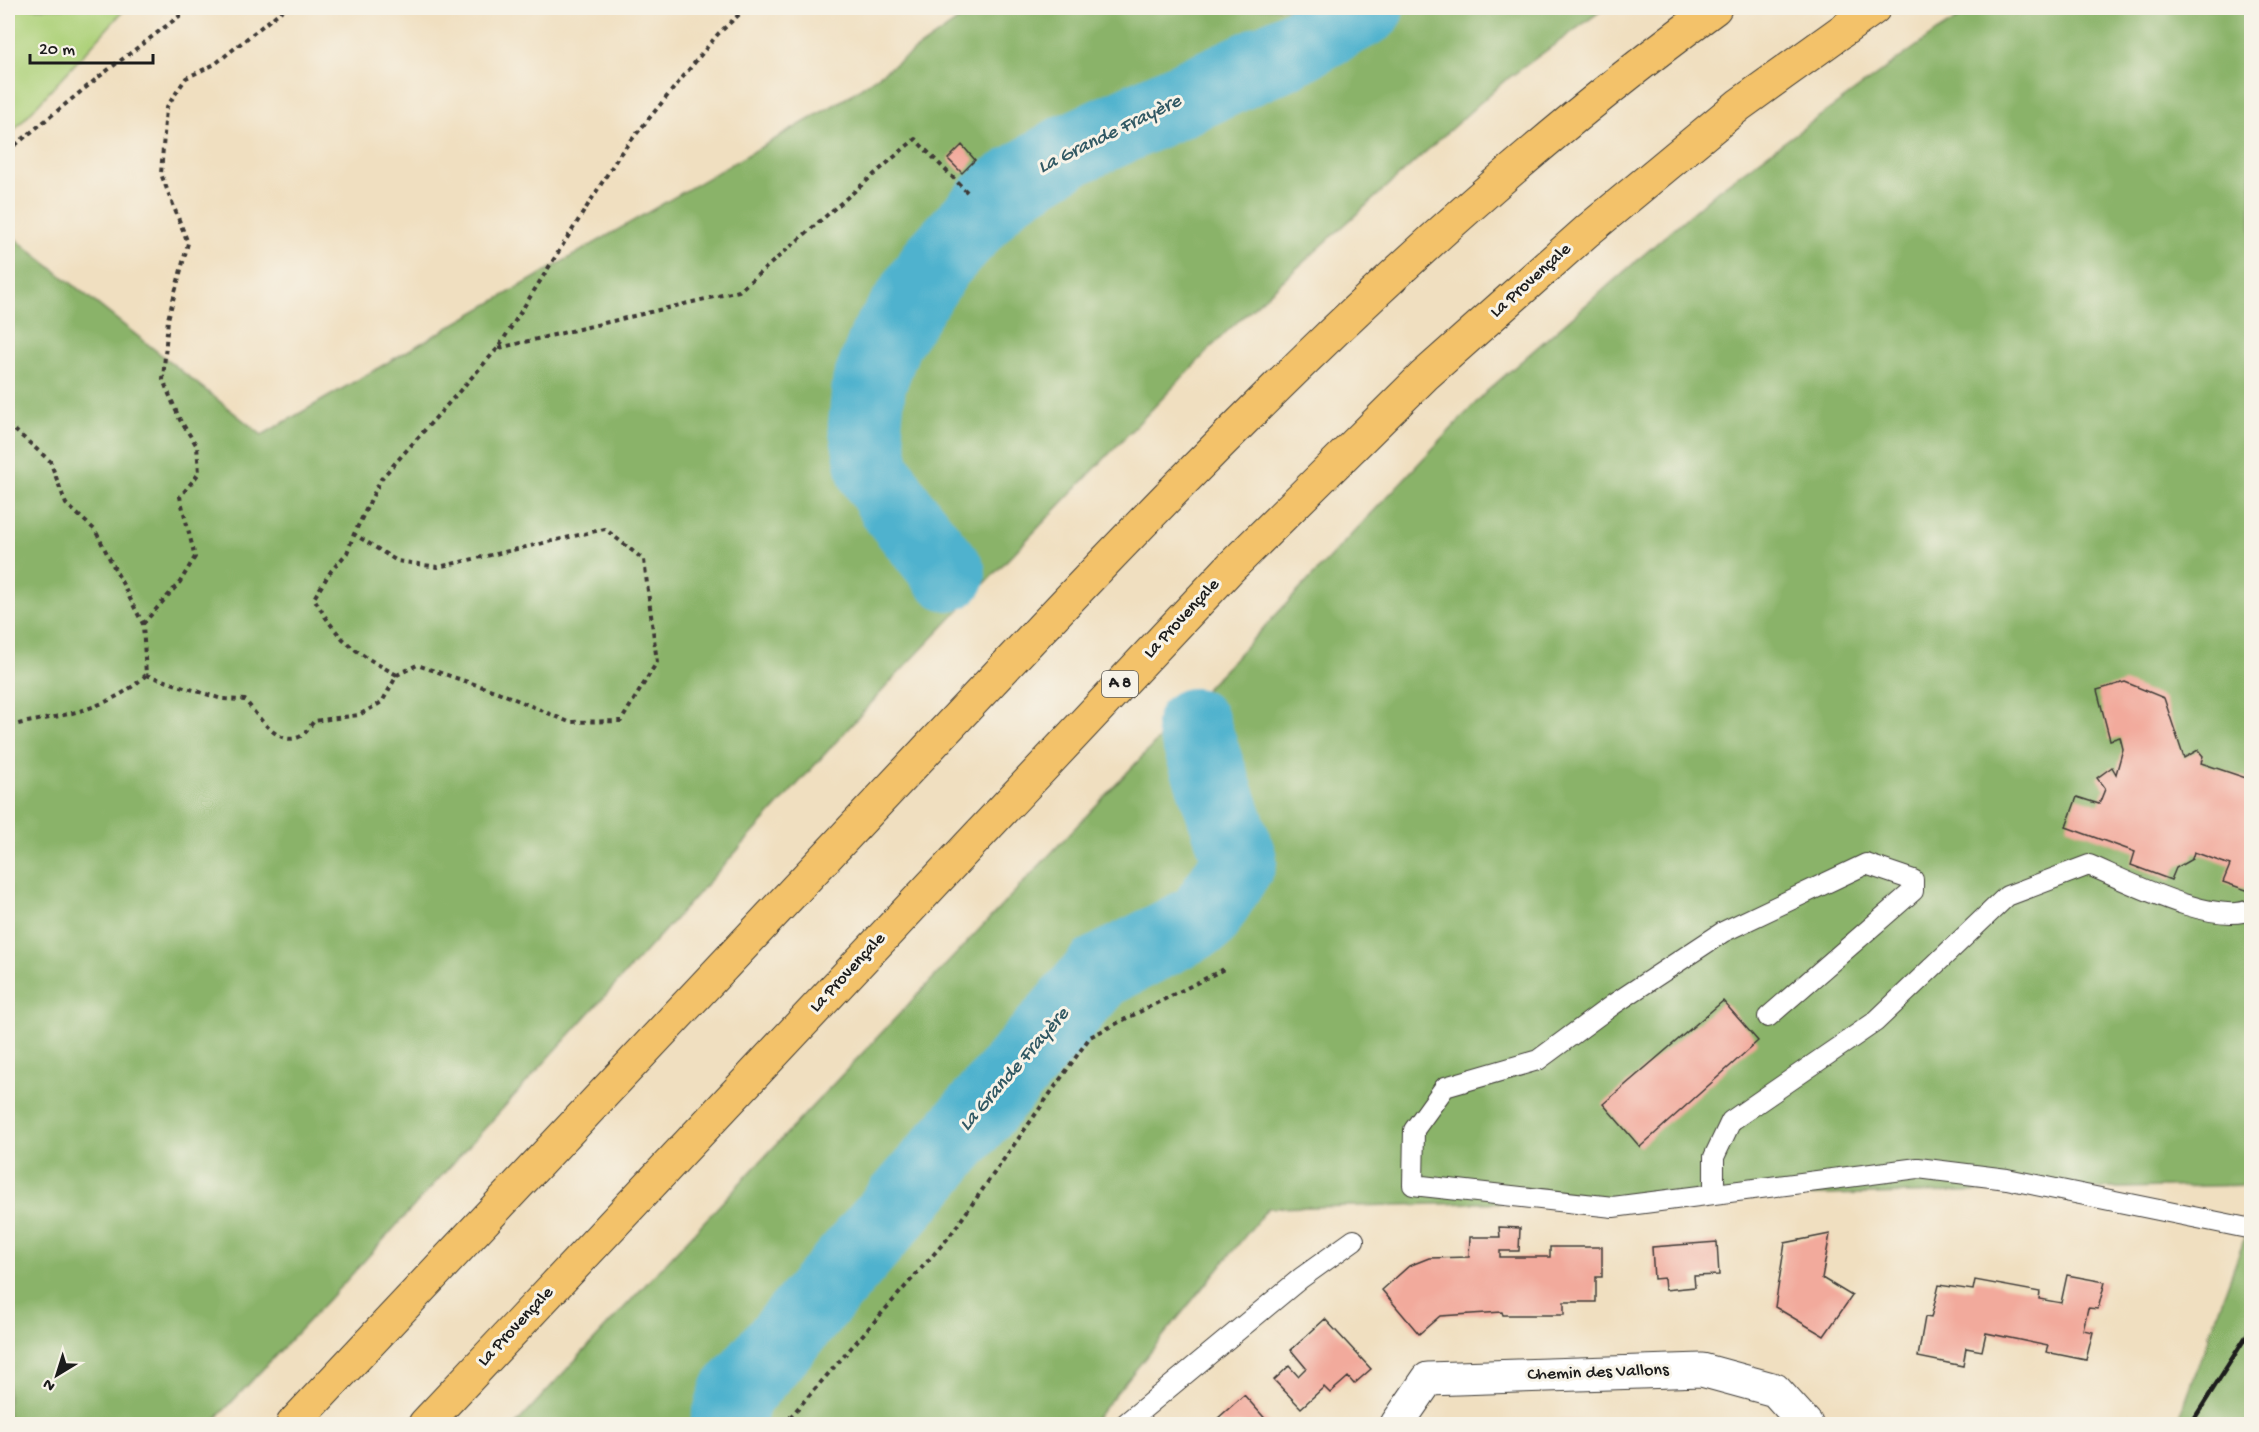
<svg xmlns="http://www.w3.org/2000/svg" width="2259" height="1432" viewBox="0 0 2259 1432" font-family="'Gochi Hand',sans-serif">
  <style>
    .green { fill: #add179; stroke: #64764a; stroke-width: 1.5 }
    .forest { fill: #8ab369; stroke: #536842; stroke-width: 1.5 }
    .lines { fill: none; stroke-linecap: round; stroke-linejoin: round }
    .river { stroke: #4fb2ce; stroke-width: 74 }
    .building { fill: #f2aa9c }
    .lane-casing { stroke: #3c3935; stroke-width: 22 }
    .street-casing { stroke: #3c3935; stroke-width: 35 }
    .highway-casing { stroke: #3c3935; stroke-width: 35 }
    .path { stroke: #3c3935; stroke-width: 4; stroke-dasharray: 4.5 4.5; stroke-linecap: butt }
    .lane { stroke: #fff; stroke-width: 20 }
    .street { stroke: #fff; stroke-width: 33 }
    .highway { stroke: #f3c26a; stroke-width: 33 }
    .rail { stroke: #1c1c1c; stroke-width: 4.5 }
    .labels { text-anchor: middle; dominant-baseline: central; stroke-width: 6; stroke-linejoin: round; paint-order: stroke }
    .shield { fill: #f7f3e8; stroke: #5e5c59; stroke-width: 1.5 }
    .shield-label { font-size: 16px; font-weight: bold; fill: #1c1c1c }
    .street-label { font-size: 18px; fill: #1c1c1c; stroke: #f7f3e8 }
    .water-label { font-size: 20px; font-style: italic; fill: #305863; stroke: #f7f3e8 }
  </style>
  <rect width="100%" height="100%" fill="#f7f3e8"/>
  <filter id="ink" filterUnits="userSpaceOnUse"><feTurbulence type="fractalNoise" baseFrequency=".0167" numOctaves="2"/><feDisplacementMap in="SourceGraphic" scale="12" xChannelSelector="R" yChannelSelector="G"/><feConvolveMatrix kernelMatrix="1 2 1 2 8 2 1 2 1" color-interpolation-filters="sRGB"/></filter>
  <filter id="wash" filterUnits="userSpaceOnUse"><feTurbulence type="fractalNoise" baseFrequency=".008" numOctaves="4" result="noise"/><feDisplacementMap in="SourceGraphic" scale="24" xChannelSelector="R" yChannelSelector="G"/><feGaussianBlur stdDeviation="1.35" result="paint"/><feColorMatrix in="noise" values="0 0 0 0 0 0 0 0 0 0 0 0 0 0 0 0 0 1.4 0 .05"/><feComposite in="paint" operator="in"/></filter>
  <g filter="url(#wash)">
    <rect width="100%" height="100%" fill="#f0dfc0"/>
    <path class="green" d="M8 8H126L8 137Z"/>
    <path class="forest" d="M976 8H1605L1503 82 1226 332 894 678 345 1282 211 1424H8V233L262 435 846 98Z
      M1975 8H2251V1185L1268 1208 1091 1424H516L740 1183 1487 391 1718 190 1936 32Z
      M2251 1221V1424H2177Z"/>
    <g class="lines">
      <path class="river" d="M949 574 898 510 874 471 865 425 869 384 886 339 937 262 1000 193 1066 152 1286 52 1367 8
        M727 1424 736 1394 1100 972 1203 919 1240 860 1193 725"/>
    </g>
    <g id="blocks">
      <path class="building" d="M962 145 975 160 962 173 948 159Z
        M2125 682 2164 698 2184 758 2198 750 2203 756 2201 763 2252 780V892L2223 882 2230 865 2194 852 2192 859 2176 868 2171 880 2131 865 2135 852 2066 827 2077 797 2099 804 2105 789 2097 778 2112 767 2116 774 2123 749 2120 737 2110 740 2097 690Z
        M1723 1001 1758 1041 1640 1147 1603 1104Z
        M1499 1227 1520 1228 1519 1251H1500V1257H1550V1247H1602V1277H1596V1302H1564V1315H1503L1502 1312 1440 1316 1419 1334 1382 1290 1409 1266 1429 1258 1469 1257 1470 1237H1500Z
        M1830 1234 1822 1278 1852 1296 1824 1336 1775 1307 1785 1243Z
        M1717 1242 1719 1275 1694 1276 1695 1287 1665 1290 1664 1278 1654 1279 1652 1247Z
        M2067 1275 2105 1282 2098 1309 2088 1308 2083 1330 2093 1332 2086 1360 2046 1352 2048 1346 1986 1333 1982 1351 1966 1348 1963 1366 1918 1357 1925 1317 1931 1318 1939 1285 1973 1290 1975 1280 2040 1292 2039 1299 2061 1303Z
        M1325 1319 1371 1369 1354 1384 1348 1377 1330 1393 1324 1387 1301 1408 1274 1380 1289 1366 1298 1376 1306 1368 1291 1350Z
        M1244 1395 1270 1424H1222L1217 1419Z
        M1560 1419 1582 1421V1424H1560Z
        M1710 1420 1727 1424H1687V1421Z"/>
    </g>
  </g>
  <g filter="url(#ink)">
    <use href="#blocks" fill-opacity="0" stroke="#3c3935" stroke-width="1.5"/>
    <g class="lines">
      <g class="lane-casing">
        <path id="lane" d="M1768 1017 1913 891V880L1866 864 1723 932 1614 1004 1538 1060 1445 1087 1414 1130 1413 1185 1613 1207 1918 1168 2007 1179 2252 1229
          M1714 1193V1157L1731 1121 1875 1022 2007 896 2089 865C2127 881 2215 927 2252 909
          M1125 1424 1301 1278 1354 1240"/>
      </g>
      <g class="street-casing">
        <path id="street" d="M1397 1424 1428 1379 1702 1370 1775 1390 1806 1424"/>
      </g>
      <g class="highway-casing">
        <path id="highway" d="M293 1424C502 1200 713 978 922 755 1171 490 1421 223 1715 8
          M425 1424 1231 567 1424 376 1587 231 1739 105 1874 8"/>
      </g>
      <path class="path" d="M8 151 100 76 190 8
        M499 348 739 291 915 139 970 195
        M8 424 50 461 66 504 95 530 143 624 146 675C119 701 86 711 49 718 35 721 20 722 8 728
        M143 624 180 582 195 557 180 497 199 473 197 446 180 420 163 380 168 319 188 243 161 174 166 108 186 78 215 64 285 8
        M146 675 222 699 245 700C257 714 278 749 301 736 306 733 311 725 314 721L359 715 382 702 397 675 417 665 498 692 569 722 621 721 657 662 644 560 605 529 438 567 397 561 354 534
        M397 675C353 651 339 642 314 598L331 571 347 553 354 534 381 479 498 348 620 154 718 34 746 8
        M784 1424 949 1237 1090 1037 1226 968"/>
      <use href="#lane" class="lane"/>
      <use href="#street" class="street"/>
      <use href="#highway" class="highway"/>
      <path class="rail" d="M2191 1424 2252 1327"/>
    </g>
  </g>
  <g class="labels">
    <rect class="shield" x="1102" y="671" width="36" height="26" rx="4.5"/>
    <g class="shield-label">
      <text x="1120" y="684">A 8</text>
    </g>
    <g class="street-label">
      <text transform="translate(1531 281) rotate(-42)">La Provençale</text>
      <text transform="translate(1182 619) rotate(-47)">La Provençale</text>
      <text transform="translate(848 973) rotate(-47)">La Provençale</text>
      <text transform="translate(516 1327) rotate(-47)">La Provençale</text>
      <text transform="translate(1598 1373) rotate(-2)">Chemin des Vallons</text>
    </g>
    <g class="water-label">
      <text transform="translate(1110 135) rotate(-26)">La Grande Frayère</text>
      <text transform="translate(1015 1070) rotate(-49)">La Grande Frayère</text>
    </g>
  </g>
  <rect width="2259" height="1432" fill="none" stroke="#f7f3e8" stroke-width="30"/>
  <g transform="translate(57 1375) rotate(218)" stroke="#f7f3e8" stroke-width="4.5" paint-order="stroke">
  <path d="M0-4.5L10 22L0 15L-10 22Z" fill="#1c1c1c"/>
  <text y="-9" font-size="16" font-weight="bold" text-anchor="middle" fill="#1c1c1c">N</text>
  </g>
  <path d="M30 54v9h123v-9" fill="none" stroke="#1c1c1c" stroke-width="3"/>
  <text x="39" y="54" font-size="18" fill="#1c1c1c" stroke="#f7f3e8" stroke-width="4.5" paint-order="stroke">20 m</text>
</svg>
